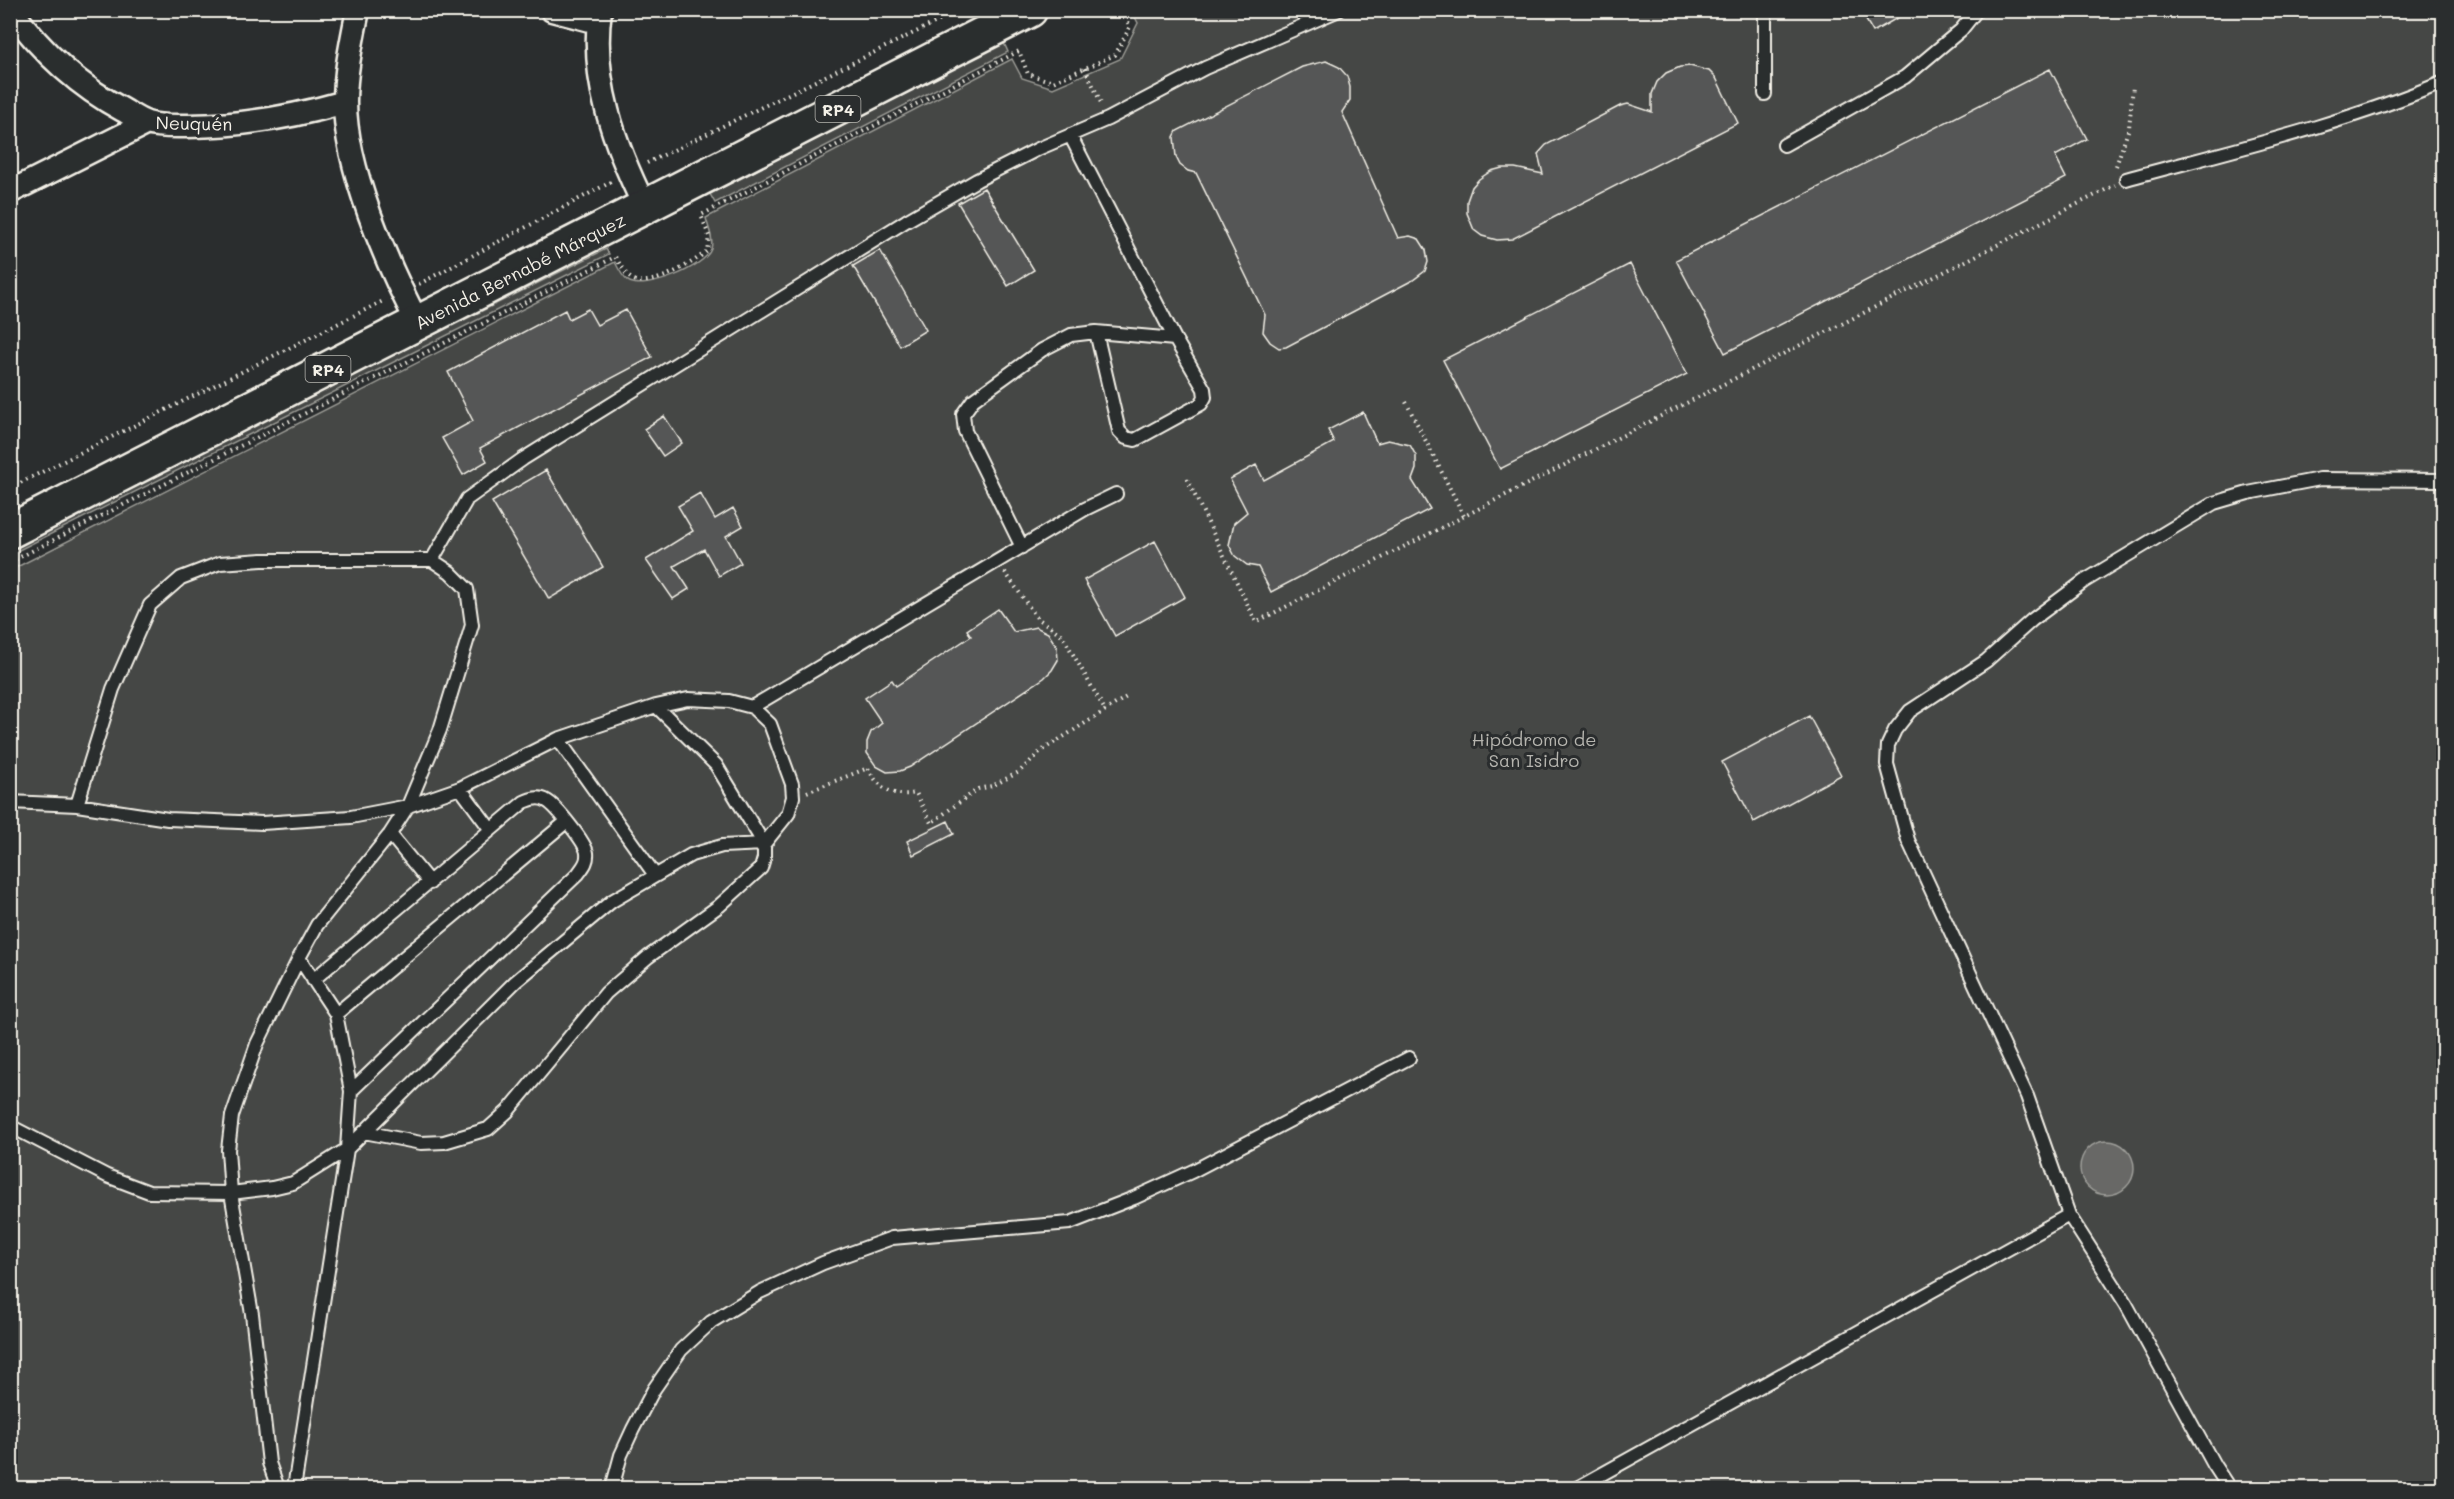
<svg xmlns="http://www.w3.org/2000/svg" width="2454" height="1499" viewBox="0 0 2454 1499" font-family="Mali,sans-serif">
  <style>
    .green { fill: #444645; stroke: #9c9c96; stroke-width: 1.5 }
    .water { fill: #676866; stroke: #9f9f9a; stroke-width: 1.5 }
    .building { fill: #555756; stroke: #f4f1e8; stroke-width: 1.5 }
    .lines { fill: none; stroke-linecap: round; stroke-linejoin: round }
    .lane-casing { stroke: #f4f1e8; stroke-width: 16 }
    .street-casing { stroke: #f4f1e8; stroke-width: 27 }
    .primary-casing { stroke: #f4f1e8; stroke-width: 38 }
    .path { stroke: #f4f1e8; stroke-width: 4; stroke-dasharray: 1.5 4.5; stroke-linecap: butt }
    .lane { stroke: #2a2d2e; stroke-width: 12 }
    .street { stroke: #2a2d2e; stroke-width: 22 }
    .primary { stroke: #2a2d2e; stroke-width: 33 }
    .labels { text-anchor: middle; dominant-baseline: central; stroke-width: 6; stroke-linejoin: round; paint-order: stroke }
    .shield { fill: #2a2d2e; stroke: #b7b6b0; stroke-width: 1.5 }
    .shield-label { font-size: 16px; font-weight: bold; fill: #f4f1e8 }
    .street-label { font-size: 18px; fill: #f4f1e8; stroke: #2a2d2e }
    .park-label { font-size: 18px; fill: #b6b5af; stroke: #2a2d2e }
  </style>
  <rect width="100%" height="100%" fill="#2a2d2e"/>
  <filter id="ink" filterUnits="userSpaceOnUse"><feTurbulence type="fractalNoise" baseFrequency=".0167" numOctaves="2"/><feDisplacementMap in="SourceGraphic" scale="12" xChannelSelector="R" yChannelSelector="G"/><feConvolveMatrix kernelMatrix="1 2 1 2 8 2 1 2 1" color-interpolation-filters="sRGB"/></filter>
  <g filter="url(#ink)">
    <path class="green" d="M1132 11H2443V1488H11V570L615 262C618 268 623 278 628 281 645 292 705 267 711 249 714 239 708 227 706 218L1012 59 1022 78 1053 88 1120 59 1138 23Z
      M1004 43 1008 52 715 203 710 194Z
      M606 249 609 254 11 554V546Z"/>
    <path class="water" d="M2080 1168a27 27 0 1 1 54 0a27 27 0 1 1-54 0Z"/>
    <path class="building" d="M1860 10H1911L1873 32Z
      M1326 61 1339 67 1347 76 1350 87V100L1342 112 1398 238 1410 236 1419 239 1426 250 1428 262 1425 271 1413 280 1286 347 1279 348 1270 342 1263 332 1265 315 1196 173 1188 171 1180 165 1176 157 1174 137 1177 131 1302 67Z
      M1690 66 1709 71 1716 78 1738 123 1512 239 1497 240 1482 236 1474 230 1467 213V201L1472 187 1479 179 1491 171 1502 168H1515L1543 174 1538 154 1546 145 1620 106 1628 104 1652 112V94L1657 82 1666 73 1680 67Z
      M2050 69 2087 139 2055 156 2066 178 1725 353 1676 260Z
      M984 188 1034 270 1008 286 958 203Z
      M880 250 926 330 900 346 853 266Z
      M1630 264 1687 374 1500 469 1443 360Z
      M588 309 597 325 626 310 652 357 480 448 487 461 463 475 442 438 473 421 448 372 565 310 569 319Z
      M1363 412 1377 443 1388 440 1410 445 1416 456V469L1412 480 1430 509 1271 592 1258 567 1247 565 1235 556 1229 545 1234 523 1247 512 1230 479 1256 465 1264 480 1334 442 1328 430Z
      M664 416 682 443 663 456 644 429Z
      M546 470 603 567 549 599 492 502Z
      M700 493 715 519 733 508 743 526 726 536 741 563 719 576 704 549 674 566 689 589 673 599 646 560 693 531 678 506Z
      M1155 541 1185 597 1115 636 1084 580Z
      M998 609 1014 632 1036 627 1048 633 1057 647 1058 660 1052 670 1044 678 910 767 900 771 887 772 876 766 867 753V742L871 732 882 723 865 698 892 680 896 686 971 636 967 630Z
      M1809 716 1841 775 1754 822 1722 762Z
      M948 821 954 834 913 855 907 841Z"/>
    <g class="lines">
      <g class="lane-casing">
        <path id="lane" d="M1765 10V94
          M1070 135 1175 339 1204 389 1205 397 1201 404 1135 440 1126 438 1119 431 1096 332
          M1784 145 1905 77 1961 30 1977 10
          M2126 179C2233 150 2341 125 2444 82
          M1022 547 965 431 963 414 973 400 1042 350 1071 335 1096 332 1175 339
          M432 560 467 499 523 459 906 221 977 180 1038 149 1108 119 1205 68 1339 10
          M752 707 1085 509 1116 494
          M558 739 655 875
          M460 788 491 830
          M10 802 77 805 168 819 262 823 351 817 408 806 460 788 558 739 656 706 688 699 729 701 752 707 770 724 792 784 793 797 788 814 764 844 722 846 691 855 612 901 515 982 347 1149 294 1488
          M77 805 113 689 150 605 181 578 220 563 262 560H432L450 572 467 589 472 625 440 730 408 806 390 834 317 925 299 958 257 1044 232 1116 228 1150 231 1193 252 1314 269 1463 278 1488
          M390 834 430 883
          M313 980 524 802C531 799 539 796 547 801 556 806 586 843 587 853 588 862 583 867 578 874L351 1091
          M336 1014 566 822
          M10 1126 107 1176 149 1192 231 1193 272 1188 293 1183 347 1149 351 1091 336 1014 299 958
          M364 1132 421 1143 444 1142 488 1129 508 1111 606 993 648 957 719 906 761 868 764 858V844L716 765 656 706
          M612 1488 621 1455 633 1429 654 1389 681 1350 711 1322 760 1292 823 1263 892 1238 1070 1223 1134 1198 1193 1171 1409 1058
          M1577 1488 2069 1215
          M2229 1488 2214 1465 2126 1304 2069 1215 2027 1096 1908 840 1887 764 1888 745 1895 730 1910 711 1986 661 2032 620 2083 582 2214 503 2248 493 2320 479 2444 480"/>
      </g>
      <g class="street-casing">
        <path id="street" d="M11 10C41 51 78 86 123 110 130 114 138 120 147 123 159 127 174 126 188 126 241 126 293 117 345 102
          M358 10C352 40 345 72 345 102 345 167 387 265 418 323
          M552 10 598 22
          M600 10C590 80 615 146 645 207
          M10 192 147 123"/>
      </g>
      <g class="primary-casing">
        <path id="primary" d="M10 531 1030 10"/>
      </g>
      <path class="path" d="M1085 68 1102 105
        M647 163 961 10
        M2116 166 2129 128 2133 86
        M419 284 611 182
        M1406 402 1464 516
        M1187 479 1256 622 2115 185
        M10 488 385 300
        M10 562 615 257C620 263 625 275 632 279 650 289 692 264 707 251L709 236 701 215 1019 51 1028 74 1053 82 1115 55 1130 27 1122 10
        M1005 572 1037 618 1062 635 1105 710
        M807 792 868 768C878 788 893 798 916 793L931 823 978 789 992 786 1019 772 1041 751 1128 696"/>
      <use href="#lane" class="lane"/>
      <use href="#street" class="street"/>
      <use href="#primary" class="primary"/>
    </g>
  </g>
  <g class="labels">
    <g class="shield">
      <rect x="815.5" y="96" width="45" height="26" rx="4.5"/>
      <rect x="305.5" y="356" width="45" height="26" rx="4.5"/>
    </g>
    <g class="shield-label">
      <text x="838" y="109">RP4</text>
      <text x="328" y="369">RP4</text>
    </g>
    <g class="street-label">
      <text transform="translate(194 123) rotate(1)">Neuquén</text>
      <text transform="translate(520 271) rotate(-27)">Avenida Bernabé Márquez</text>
    </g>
    <g class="park-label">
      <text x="1534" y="739">Hipódromo de<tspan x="1534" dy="21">San Isidro</tspan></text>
    </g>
  </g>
  <rect width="2454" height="1499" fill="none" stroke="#2a2d2e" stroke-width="36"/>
  <rect x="18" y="18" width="2418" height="1463" fill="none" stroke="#f4f1e8" stroke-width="2" filter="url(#ink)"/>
</svg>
